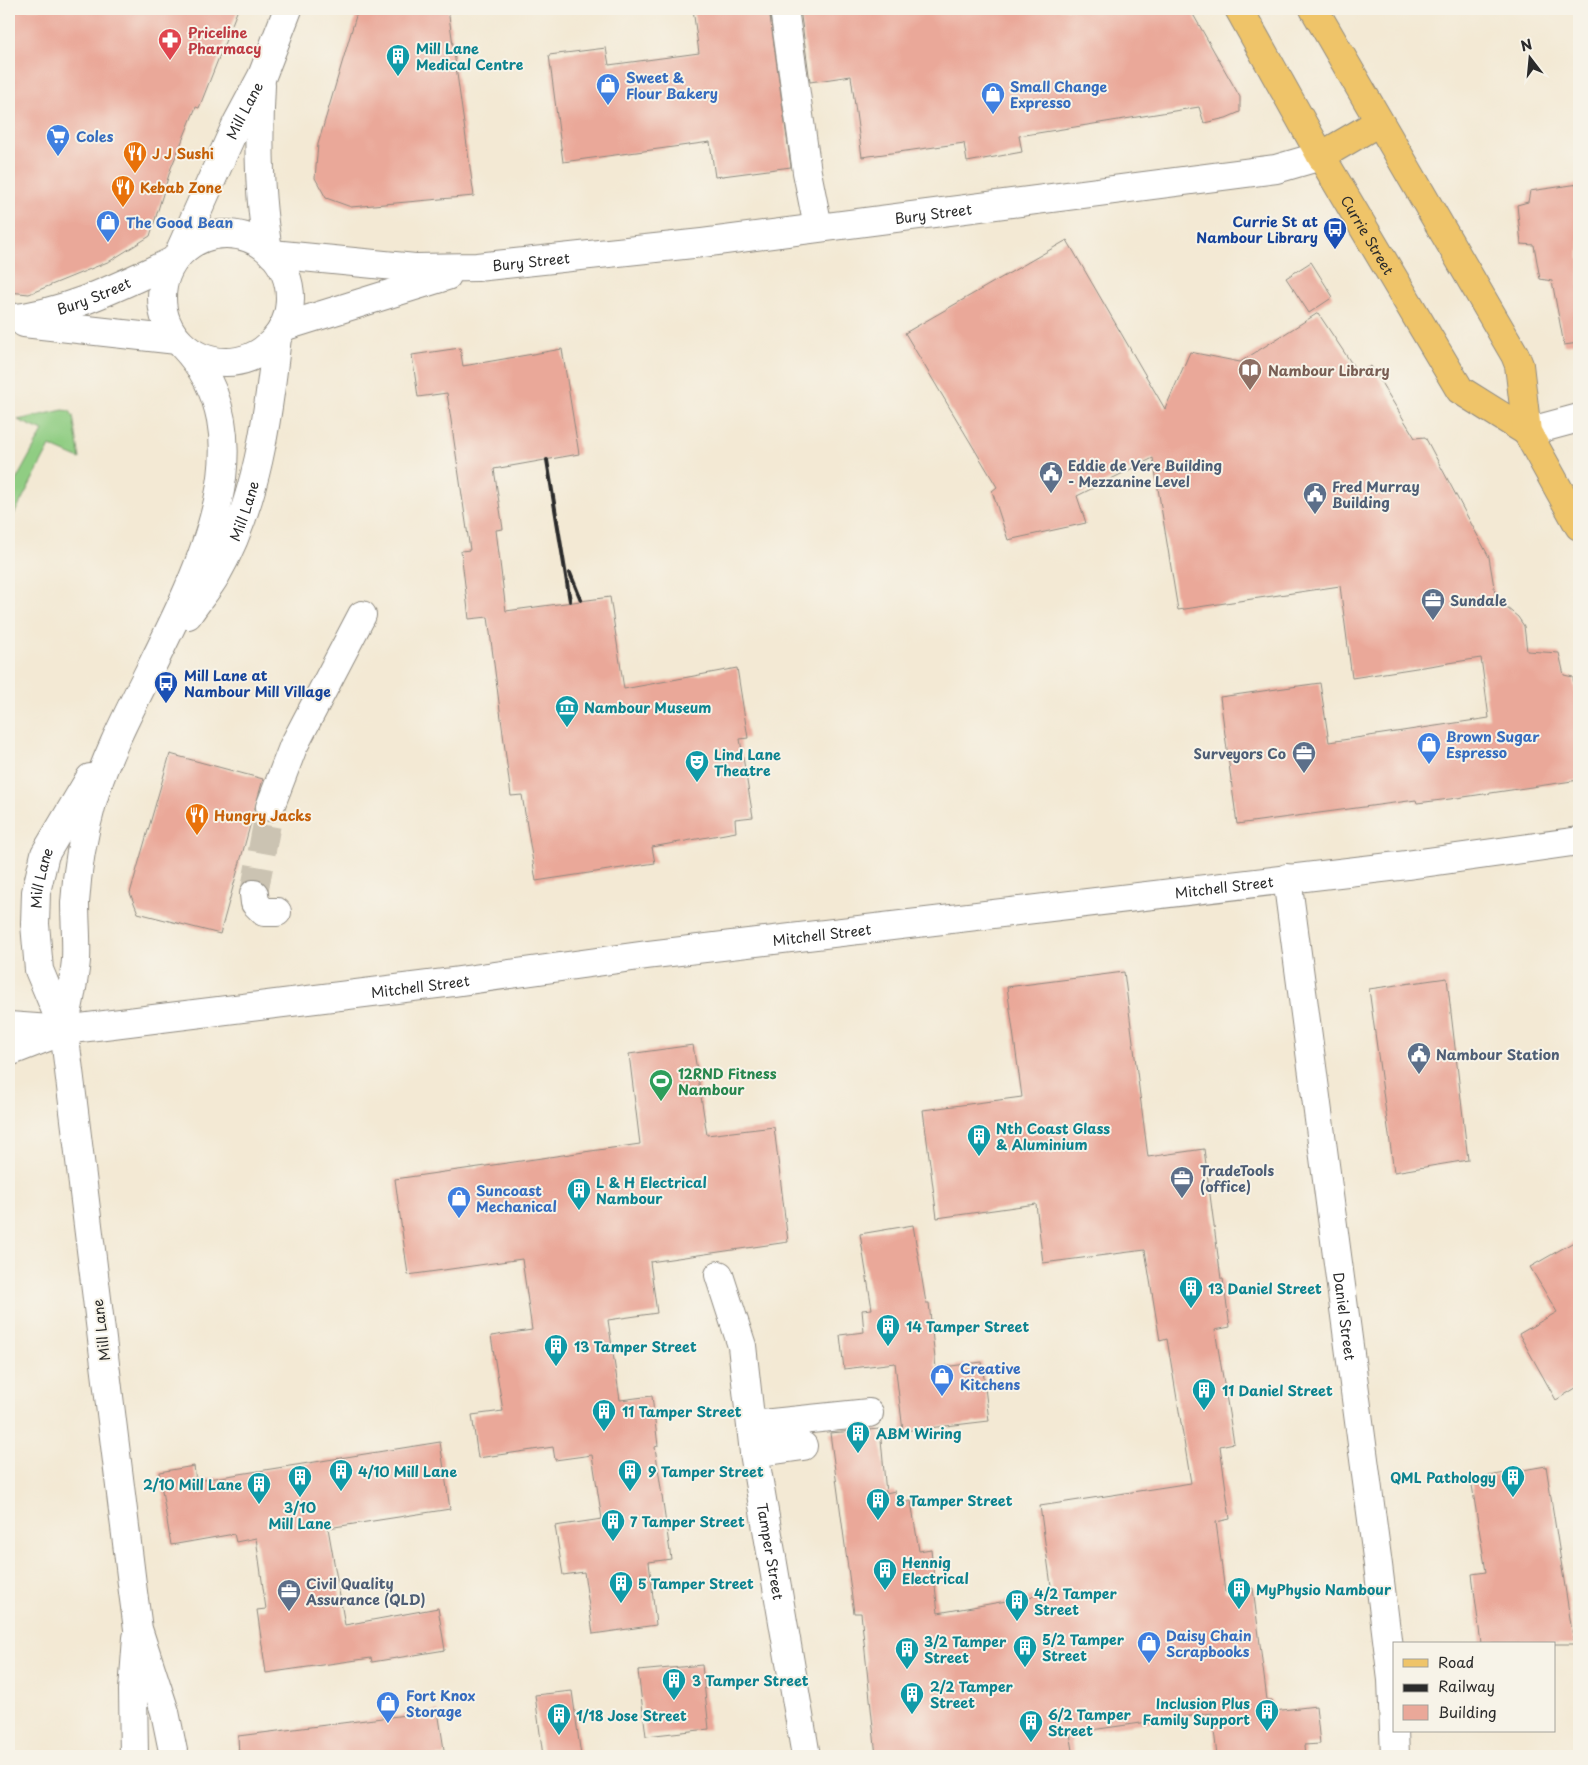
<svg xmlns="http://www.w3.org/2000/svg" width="1588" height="1765" viewBox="0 0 1588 1765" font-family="'Playpen Sans',sans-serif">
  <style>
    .green { fill: #90cd83; stroke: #5e7c57 }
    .building { fill: #eaa899 }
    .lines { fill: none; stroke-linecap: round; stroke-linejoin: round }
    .minor-tunnel { stroke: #cbc3b2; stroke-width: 28; stroke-dasharray: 28 14; stroke-linecap: butt }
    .minor-casing { stroke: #8f8a80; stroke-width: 30 }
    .major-casing { stroke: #8f8a80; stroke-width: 30 }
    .minor { stroke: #fff; stroke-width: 28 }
    .major { stroke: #efc469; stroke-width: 28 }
    .rail { stroke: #2b2b2b; stroke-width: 4 }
    .labels { text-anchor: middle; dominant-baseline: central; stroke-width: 4; stroke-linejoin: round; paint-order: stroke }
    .health-label { font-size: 14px; font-weight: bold; fill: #be3a42; stroke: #f7f3e8; text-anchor: start }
    .culture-label { font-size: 14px; font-weight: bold; fill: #0d838f; stroke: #f7f3e8; text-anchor: start }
    .shop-label { font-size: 14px; font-weight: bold; fill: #366cbe; stroke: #f7f3e8; text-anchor: start }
    .street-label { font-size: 14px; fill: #2b2b2b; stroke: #f7f3e8 }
    .food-label { font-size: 14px; font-weight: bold; fill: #c56008; stroke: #f7f3e8; text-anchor: start }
    .transit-label { font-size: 14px; font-weight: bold; fill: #164399; stroke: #f7f3e8; text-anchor: end }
    .education-label { font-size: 14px; font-weight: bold; fill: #785e54; stroke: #f7f3e8; text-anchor: start }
    .service-label { font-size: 14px; font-weight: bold; fill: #4e5e75; stroke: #f7f3e8; text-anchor: start }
    .leisure-label { font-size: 14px; font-weight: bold; fill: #27864d; stroke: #f7f3e8; text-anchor: start }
  </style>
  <rect width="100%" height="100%" fill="#f7f3e8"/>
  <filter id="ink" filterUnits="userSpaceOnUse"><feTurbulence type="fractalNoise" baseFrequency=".02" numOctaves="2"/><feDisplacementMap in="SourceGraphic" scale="10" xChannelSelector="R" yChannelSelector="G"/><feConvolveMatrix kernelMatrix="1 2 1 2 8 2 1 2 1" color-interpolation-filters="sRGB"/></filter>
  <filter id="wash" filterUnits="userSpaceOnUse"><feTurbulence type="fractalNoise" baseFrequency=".0096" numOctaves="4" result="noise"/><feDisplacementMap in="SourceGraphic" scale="20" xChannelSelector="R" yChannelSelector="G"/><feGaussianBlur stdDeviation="1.12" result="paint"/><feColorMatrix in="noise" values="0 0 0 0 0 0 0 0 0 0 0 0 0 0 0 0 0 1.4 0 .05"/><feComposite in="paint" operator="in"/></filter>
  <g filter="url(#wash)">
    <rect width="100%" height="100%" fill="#f3e9d4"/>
    <path class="green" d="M63 410 70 411 73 416 80 459 50 446 9 524V493L43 431 18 420Z"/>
    <g id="blocks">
      <path class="building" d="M9 9H238L199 108 196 107 171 168 150 236 110 261 29 294 9 292Z
        M358 9H448L474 196 351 207 326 198 315 178 318 144Z
        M693 9H769L791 167 715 177 710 142 563 162 549 55 606 48 609 65 699 53Z
        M800 9H1190L1240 97V112L1226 118 1204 123 1199 107 1019 136 1022 152 967 162 964 143 862 157 851 76 810 82Z
        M1579 184V343L1564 345 1552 281 1540 279 1534 245 1521 244 1517 205 1528 202 1530 191Z
        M1067 240 1165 409 1190 352 1240 362 1318 313 1358 373 1371 366 1415 438 1425 437 1489 557 1496 599 1518 617 1524 626 1527 651 1559 653 1564 675 1573 677 1579 718V780L1450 799 1417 803 1416 800 1237 824 1220 697 1320 683 1329 742 1489 718 1481 658 1352 678 1340 586 1178 610 1153 458 1077 496 1086 523 1008 540 992 491 997 487 905 333Z
        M1311 262 1333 297 1309 313 1286 278Z
        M460 348 463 366 562 349 579 454 494 469 503 529 496 530 506 611 610 597 624 689 737 668 748 738 740 739 753 817 735 819 736 832 652 847 655 863 536 881 522 795 511 796 488 617 469 619 461 551 470 550 447 393 418 397 412 355Z
        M170 754 263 779 220 934 138 913 130 893Z
        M1124 972 1148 1157 1204 1149 1221 1279H1223L1230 1327 1215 1330 1234 1443 1220 1446 1230 1519 1216 1522 1225 1592 1253 1588 1267 1700H1272L1274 1711 1316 1706 1320 1744 1304 1745 1305 1756H1217L1212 1713 1070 1733 1074 1756H876L861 1613H854L830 1433 880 1429 886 1493 895 1491 897 1504 911 1501 919 1551 931 1549 938 1613 1052 1593 1040 1506 1191 1483 1167 1339 1160 1341 1145 1250 1043 1263 1036 1204 937 1218 923 1110 1022 1097 1007 987Z
        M1447 978 1468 1160 1394 1172 1369 989Z
        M693 1045 707 1135 774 1127 788 1242 650 1262 657 1313 608 1320 620 1400 652 1396 658 1446 655 1447 671 1559 649 1562 656 1625 593 1634 584 1572 563 1575 555 1526 602 1519 592 1455 555 1460 553 1447 478 1458 472 1415 503 1411 491 1336 532 1330 522 1259 408 1275 395 1179 640 1144 629 1054Z
        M913 1225 926 1303H929L936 1368 982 1362 989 1421 903 1431 895 1363 844 1369 840 1335 864 1332 862 1310 872 1309 860 1234Z
        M1579 1239V1386L1556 1400 1519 1334 1557 1312 1530 1267Z
        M440 1442 450 1509 328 1528 345 1625 438 1608 445 1650 372 1662 371 1658 266 1673 257 1610 266 1609 256 1538 236 1542 234 1534 171 1545 159 1472 194 1466 196 1481Z
        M1546 1466 1574 1644H1481L1472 1574 1486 1572 1471 1479Z
        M702 1665 709 1729 646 1736 638 1671Z
        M572 1691 581 1756H543L535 1695Z
        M438 1711 445 1756H239L238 1736Z"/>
    </g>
  </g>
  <g filter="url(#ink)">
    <use href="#blocks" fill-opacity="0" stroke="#8f8a80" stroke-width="1"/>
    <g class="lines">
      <path class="minor-tunnel" d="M254 894 270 807"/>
      <g class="minor-casing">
        <g id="minor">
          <path d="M784 9 807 172 818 227"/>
          <path d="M261 85C258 140 258 194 268 249"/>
          <circle cx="226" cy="298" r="64"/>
          <path id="s1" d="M272 254 415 268 477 267 702 243 1276 169 1321 156"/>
          <path id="s2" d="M178 255 237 123 262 76 288 9"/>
          <path id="s3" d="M9 319C67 313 121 285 173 261"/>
          <path d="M24 323 177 340"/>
          <path d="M283 327 447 276"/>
          <path d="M1527 432 1579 418"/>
          <path id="s4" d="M188 615C197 601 208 589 216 575 257 504 268 417 277 337"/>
          <path d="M270 807 293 747 362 615"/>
          <path id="s5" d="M1287 878 1378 1565 1392 1680 1395 1756"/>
          <path d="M254 894 255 903 264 912H277"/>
          <path id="s6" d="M9 1026 64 1030 453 982 647 955 1407 865 1579 841"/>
          <path id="s7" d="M64 1030 39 970 35 924 36 892 45 854 90 778"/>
          <path d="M9 1052 58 1033"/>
          <path id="s8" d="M719 1275 742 1346 754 1453 806 1756"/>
          <path d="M752 1425 869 1413"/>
          <path d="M754 1453 803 1446"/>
          <path d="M134 1756 133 1690 137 1638"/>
          <path d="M174 1756 165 1712 138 1629 133 1592 64 1030C68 1007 74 983 76 960 77 941 75 922 75 903 77 870 83 835 92 803 126 675 302 471 183 346"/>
        </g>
      </g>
      <g class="major-casing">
        <g id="major">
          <path id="s9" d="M1239 9 1321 156 1460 390 1527 432"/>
          <path d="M1314 9 1515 355 1519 365 1527 432 1579 526"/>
          <path d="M1321 156 1379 122"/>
        </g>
      </g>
      <use href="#minor" class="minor"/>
      <use href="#major" class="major"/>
      <path class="rail" d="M547 460 570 601
        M570 573 581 600"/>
    </g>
  </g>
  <defs>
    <g id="pharmacy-pin" transform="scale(1.25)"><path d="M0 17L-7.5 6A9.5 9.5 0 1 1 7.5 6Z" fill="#e0444e" stroke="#f7f3e8"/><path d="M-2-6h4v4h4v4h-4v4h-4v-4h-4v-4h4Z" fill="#fff"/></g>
    <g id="building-pin" transform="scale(1.25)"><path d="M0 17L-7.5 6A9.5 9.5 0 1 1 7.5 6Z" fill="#0f9aa8" stroke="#f7f3e8"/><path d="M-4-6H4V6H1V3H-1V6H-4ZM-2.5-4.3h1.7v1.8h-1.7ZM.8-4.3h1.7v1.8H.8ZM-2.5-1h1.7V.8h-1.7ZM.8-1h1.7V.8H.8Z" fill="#fff"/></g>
    <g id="shop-pin" transform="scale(1.25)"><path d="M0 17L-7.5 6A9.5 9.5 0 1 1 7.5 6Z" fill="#3f7fe0" stroke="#f7f3e8"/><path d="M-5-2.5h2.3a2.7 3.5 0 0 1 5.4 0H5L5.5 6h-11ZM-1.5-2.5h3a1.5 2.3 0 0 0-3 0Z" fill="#fff"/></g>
    <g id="supermarket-pin" transform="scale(1.25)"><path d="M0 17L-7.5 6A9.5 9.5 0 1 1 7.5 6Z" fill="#3f7fe0" stroke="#f7f3e8"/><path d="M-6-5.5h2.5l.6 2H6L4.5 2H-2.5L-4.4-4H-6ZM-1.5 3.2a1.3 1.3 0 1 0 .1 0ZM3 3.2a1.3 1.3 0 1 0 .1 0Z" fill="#fff"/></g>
    <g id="restaurant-pin" transform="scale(1.25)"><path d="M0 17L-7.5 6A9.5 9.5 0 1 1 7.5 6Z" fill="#e8710a" stroke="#f7f3e8"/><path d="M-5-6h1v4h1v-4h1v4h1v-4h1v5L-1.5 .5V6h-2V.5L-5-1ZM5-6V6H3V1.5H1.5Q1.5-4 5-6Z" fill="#fff"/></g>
    <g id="bus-pin" transform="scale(1.25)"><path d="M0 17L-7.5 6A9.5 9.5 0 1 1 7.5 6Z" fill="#1a4fb4" stroke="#f7f3e8"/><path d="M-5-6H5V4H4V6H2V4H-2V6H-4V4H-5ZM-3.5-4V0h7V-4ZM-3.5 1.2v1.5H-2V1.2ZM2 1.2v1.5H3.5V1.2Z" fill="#fff"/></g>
    <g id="library-pin" transform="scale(1.25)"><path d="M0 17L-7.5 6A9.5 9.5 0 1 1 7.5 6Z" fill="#8d6e63" stroke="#f7f3e8"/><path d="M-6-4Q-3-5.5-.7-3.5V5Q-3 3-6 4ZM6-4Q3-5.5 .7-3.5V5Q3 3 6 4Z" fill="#fff"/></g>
    <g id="civic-pin" transform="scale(1.25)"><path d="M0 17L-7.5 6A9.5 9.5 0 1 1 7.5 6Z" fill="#5c6f8a" stroke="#f7f3e8"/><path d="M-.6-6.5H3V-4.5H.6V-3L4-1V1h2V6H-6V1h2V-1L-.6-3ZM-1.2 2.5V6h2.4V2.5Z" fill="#fff"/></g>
    <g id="office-pin" transform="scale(1.25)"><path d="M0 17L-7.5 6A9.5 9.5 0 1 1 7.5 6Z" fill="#5c6f8a" stroke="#f7f3e8"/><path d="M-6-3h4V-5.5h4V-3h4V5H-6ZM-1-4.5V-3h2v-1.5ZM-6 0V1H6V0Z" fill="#fff"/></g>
    <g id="museum-pin" transform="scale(1.25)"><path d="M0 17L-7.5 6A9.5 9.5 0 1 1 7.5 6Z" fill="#0f9aa8" stroke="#f7f3e8"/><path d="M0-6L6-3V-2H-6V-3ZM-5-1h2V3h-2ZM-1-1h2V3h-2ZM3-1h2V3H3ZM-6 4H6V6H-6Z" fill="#fff"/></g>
    <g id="theatre-pin" transform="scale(1.25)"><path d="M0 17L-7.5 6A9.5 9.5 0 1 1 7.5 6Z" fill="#0f9aa8" stroke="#f7f3e8"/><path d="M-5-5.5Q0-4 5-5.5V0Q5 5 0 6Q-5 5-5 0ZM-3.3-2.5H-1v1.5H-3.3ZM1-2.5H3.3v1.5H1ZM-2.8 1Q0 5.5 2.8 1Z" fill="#fff"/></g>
    <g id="stadium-pin" transform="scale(1.25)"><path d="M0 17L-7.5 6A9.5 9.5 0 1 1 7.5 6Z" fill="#2e9e5b" stroke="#f7f3e8"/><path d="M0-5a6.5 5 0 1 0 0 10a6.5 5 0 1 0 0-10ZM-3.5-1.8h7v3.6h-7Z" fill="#fff"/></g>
  </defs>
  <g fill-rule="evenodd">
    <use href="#pharmacy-pin" x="170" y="40"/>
    <use href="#building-pin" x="398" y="56"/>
    <use href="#shop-pin" x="608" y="85"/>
    <use href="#shop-pin" x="993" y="94"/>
    <use href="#supermarket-pin" x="58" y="136"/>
    <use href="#restaurant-pin" x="135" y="153"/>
    <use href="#restaurant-pin" x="123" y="187"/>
    <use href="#shop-pin" x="108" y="222"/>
    <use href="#bus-pin" x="1335" y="229"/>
    <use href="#library-pin" x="1250" y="370"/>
    <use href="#civic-pin" x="1051" y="473"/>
    <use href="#civic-pin" x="1315" y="494"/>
    <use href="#office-pin" x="1433" y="600"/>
    <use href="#bus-pin" x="166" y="683"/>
    <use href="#museum-pin" x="567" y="707"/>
    <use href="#shop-pin" x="1429" y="744"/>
    <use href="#office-pin" x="1304" y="753"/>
    <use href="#theatre-pin" x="697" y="762"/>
    <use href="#restaurant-pin" x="197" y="815"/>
    <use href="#civic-pin" x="1419" y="1054"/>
    <use href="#stadium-pin" x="661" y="1081"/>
    <use href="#building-pin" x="979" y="1136"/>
    <use href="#office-pin" x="1182" y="1178"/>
    <use href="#building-pin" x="579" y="1190"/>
    <use href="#shop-pin" x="459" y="1198"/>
    <use href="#building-pin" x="1191" y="1288"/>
    <use href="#building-pin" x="888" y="1326"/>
    <use href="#building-pin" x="556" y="1346"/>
    <use href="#shop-pin" x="942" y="1376"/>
    <use href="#building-pin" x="1204" y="1390"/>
    <use href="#building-pin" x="604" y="1411"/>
    <use href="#building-pin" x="858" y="1433"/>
    <use href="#building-pin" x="341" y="1471"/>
    <use href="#building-pin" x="630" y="1471"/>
    <use href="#building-pin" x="300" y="1477"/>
    <use href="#building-pin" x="1513" y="1477"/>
    <use href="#building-pin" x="259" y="1484"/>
    <use href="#building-pin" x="878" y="1500"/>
    <use href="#building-pin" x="613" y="1521"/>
    <use href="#building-pin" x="885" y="1570"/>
    <use href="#building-pin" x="621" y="1583"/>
    <use href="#building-pin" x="1239" y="1589"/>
    <use href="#office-pin" x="289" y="1591"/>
    <use href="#building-pin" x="1017" y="1601"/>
    <use href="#shop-pin" x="1149" y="1643"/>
    <use href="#building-pin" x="1025" y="1647"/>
    <use href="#building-pin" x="907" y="1649"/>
    <use href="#building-pin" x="674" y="1680"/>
    <use href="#building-pin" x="912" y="1694"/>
    <use href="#shop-pin" x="388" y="1703"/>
    <use href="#building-pin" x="1267" y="1711"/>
    <use href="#building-pin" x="559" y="1715"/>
    <use href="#building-pin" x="1031" y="1722"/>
  </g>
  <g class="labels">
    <g class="health-label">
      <text x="188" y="32">Priceline<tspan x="188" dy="16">Pharmacy</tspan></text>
    </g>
    <g class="culture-label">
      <text x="416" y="48">Mill Lane<tspan x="416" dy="16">Medical Centre</tspan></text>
      <text x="584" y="707">Nambour Museum</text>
      <text x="714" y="754">Lind Lane<tspan x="714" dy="16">Theatre</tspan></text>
      <text x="996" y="1128">Nth Coast Glass<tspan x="996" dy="16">&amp; Aluminium</tspan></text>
      <text x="596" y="1182">L &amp; H Electrical<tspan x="596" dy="16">Nambour</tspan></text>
      <text x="1208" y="1288">13 Daniel Street</text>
      <text x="906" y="1326">14 Tamper Street</text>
      <text x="574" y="1346">13 Tamper Street</text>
      <text x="1222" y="1390">11 Daniel Street</text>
      <text x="622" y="1411">11 Tamper Street</text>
      <text x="876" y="1433">ABM Wiring</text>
      <text x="358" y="1471">4/10 Mill Lane</text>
      <text x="648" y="1471">9 Tamper Street</text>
      <text x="1496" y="1477" text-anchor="end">QML Pathology</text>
      <text x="242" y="1484" text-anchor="end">2/10 Mill Lane</text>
      <text x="896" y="1500">8 Tamper Street</text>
      <text x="300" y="1507" text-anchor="middle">3/10<tspan x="300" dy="16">Mill Lane</tspan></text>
      <text x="630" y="1521">7 Tamper Street</text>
      <text x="902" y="1562">Hennig<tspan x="902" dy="16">Electrical</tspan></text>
      <text x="638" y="1583">5 Tamper Street</text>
      <text x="1256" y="1589">MyPhysio Nambour</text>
      <text x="1034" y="1593">4/2 Tamper<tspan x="1034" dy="16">Street</tspan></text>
      <text x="1042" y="1639">5/2 Tamper<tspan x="1042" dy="16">Street</tspan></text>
      <text x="924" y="1641">3/2 Tamper<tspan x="924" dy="16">Street</tspan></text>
      <text x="692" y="1680">3 Tamper Street</text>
      <text x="930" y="1686">2/2 Tamper<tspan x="930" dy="16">Street</tspan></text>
      <text x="1250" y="1703" text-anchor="end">Inclusion Plus<tspan x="1250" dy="16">Family Support</tspan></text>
      <text x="1048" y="1714">6/2 Tamper<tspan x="1048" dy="16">Street</tspan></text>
      <text x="576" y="1715">1/18 Jose Street</text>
    </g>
    <g class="shop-label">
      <text x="626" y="77">Sweet &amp;<tspan x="626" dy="16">Flour Bakery</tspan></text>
      <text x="1010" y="86">Small Change<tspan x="1010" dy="16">Expresso</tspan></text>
      <text x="76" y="136">Coles</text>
      <text x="126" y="222">The Good Bean</text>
      <text x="1446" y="736">Brown Sugar<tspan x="1446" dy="16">Espresso</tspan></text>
      <text x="476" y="1190">Suncoast<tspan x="476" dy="16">Mechanical</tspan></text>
      <text x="960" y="1368">Creative<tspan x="960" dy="16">Kitchens</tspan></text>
      <text x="1166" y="1635">Daisy Chain<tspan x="1166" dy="16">Scrapbooks</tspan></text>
      <text x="406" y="1695">Fort Knox<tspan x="406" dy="16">Storage</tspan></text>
    </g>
    <g class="street-label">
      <text stroke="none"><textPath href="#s2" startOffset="159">Mill Lane</textPath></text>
      <text stroke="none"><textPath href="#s1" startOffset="665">Bury Street</textPath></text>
      <text stroke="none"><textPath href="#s9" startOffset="260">Currie Street</textPath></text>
      <text stroke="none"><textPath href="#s1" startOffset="260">Bury Street</textPath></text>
      <text stroke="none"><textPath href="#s3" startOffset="88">Bury Street</textPath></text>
      <text stroke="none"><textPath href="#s4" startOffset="119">Mill Lane</textPath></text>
      <text stroke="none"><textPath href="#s7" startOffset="158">Mill Lane</textPath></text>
      <text stroke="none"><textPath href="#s6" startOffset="1224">Mitchell Street</textPath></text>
      <text stroke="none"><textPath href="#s6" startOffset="819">Mitchell Street</textPath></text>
      <text stroke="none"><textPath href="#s6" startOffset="414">Mitchell Street</textPath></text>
      <text stroke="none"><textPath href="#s5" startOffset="442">Daniel Street</textPath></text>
      <text transform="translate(101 1330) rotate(-97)">Mill Lane</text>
      <text stroke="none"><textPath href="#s8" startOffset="282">Tamper Street</textPath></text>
    </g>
    <g class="food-label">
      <text x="152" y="153">J J Sushi</text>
      <text x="140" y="187">Kebab Zone</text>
      <text x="214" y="815">Hungry Jacks</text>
    </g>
    <g class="transit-label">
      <text x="1318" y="221">Currie St at<tspan x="1318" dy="16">Nambour Library</tspan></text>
      <text x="184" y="675" text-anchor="start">Mill Lane at<tspan x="184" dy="16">Nambour Mill Village</tspan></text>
    </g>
    <g class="education-label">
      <text x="1268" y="370">Nambour Library</text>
    </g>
    <g class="service-label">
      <text x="1068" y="465">Eddie de Vere Building<tspan x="1068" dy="16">- Mezzanine Level</tspan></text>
      <text x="1332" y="486">Fred Murray<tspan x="1332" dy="16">Building</tspan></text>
      <text x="1450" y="600">Sundale</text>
      <text x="1286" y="753" text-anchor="end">Surveyors Co</text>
      <text x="1436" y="1054">Nambour Station</text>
      <text x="1200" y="1170">TradeTools<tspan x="1200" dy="16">(office)</tspan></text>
      <text x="306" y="1583">Civil Quality<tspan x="306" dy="16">Assurance (QLD)</tspan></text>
    </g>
    <g class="leisure-label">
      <text x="678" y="1073">12RND Fitness<tspan x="678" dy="16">Nambour</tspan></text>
    </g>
  </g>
  <rect width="1588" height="1765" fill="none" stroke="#f7f3e8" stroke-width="30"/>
  <rect x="1393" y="1642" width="162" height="90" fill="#f7f3e8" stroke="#a5a39c"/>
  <rect x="1403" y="1659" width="25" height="8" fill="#efc469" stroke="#a5a39c"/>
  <text x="1438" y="1668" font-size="15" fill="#2b2b2b">Road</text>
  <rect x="1403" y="1684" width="25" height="8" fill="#2b2b2b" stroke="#a5a39c"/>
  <text x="1438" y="1692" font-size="15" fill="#2b2b2b">Railway</text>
  <rect x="1403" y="1705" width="25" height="15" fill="#eaa899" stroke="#a5a39c"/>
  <text x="1438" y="1718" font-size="15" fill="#2b2b2b">Building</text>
  <g transform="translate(1530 58) rotate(344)" stroke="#f7f3e8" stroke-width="4" paint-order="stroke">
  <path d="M0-4L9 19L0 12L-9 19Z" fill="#2b2b2b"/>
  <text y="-8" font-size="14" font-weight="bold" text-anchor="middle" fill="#2b2b2b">N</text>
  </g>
</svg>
